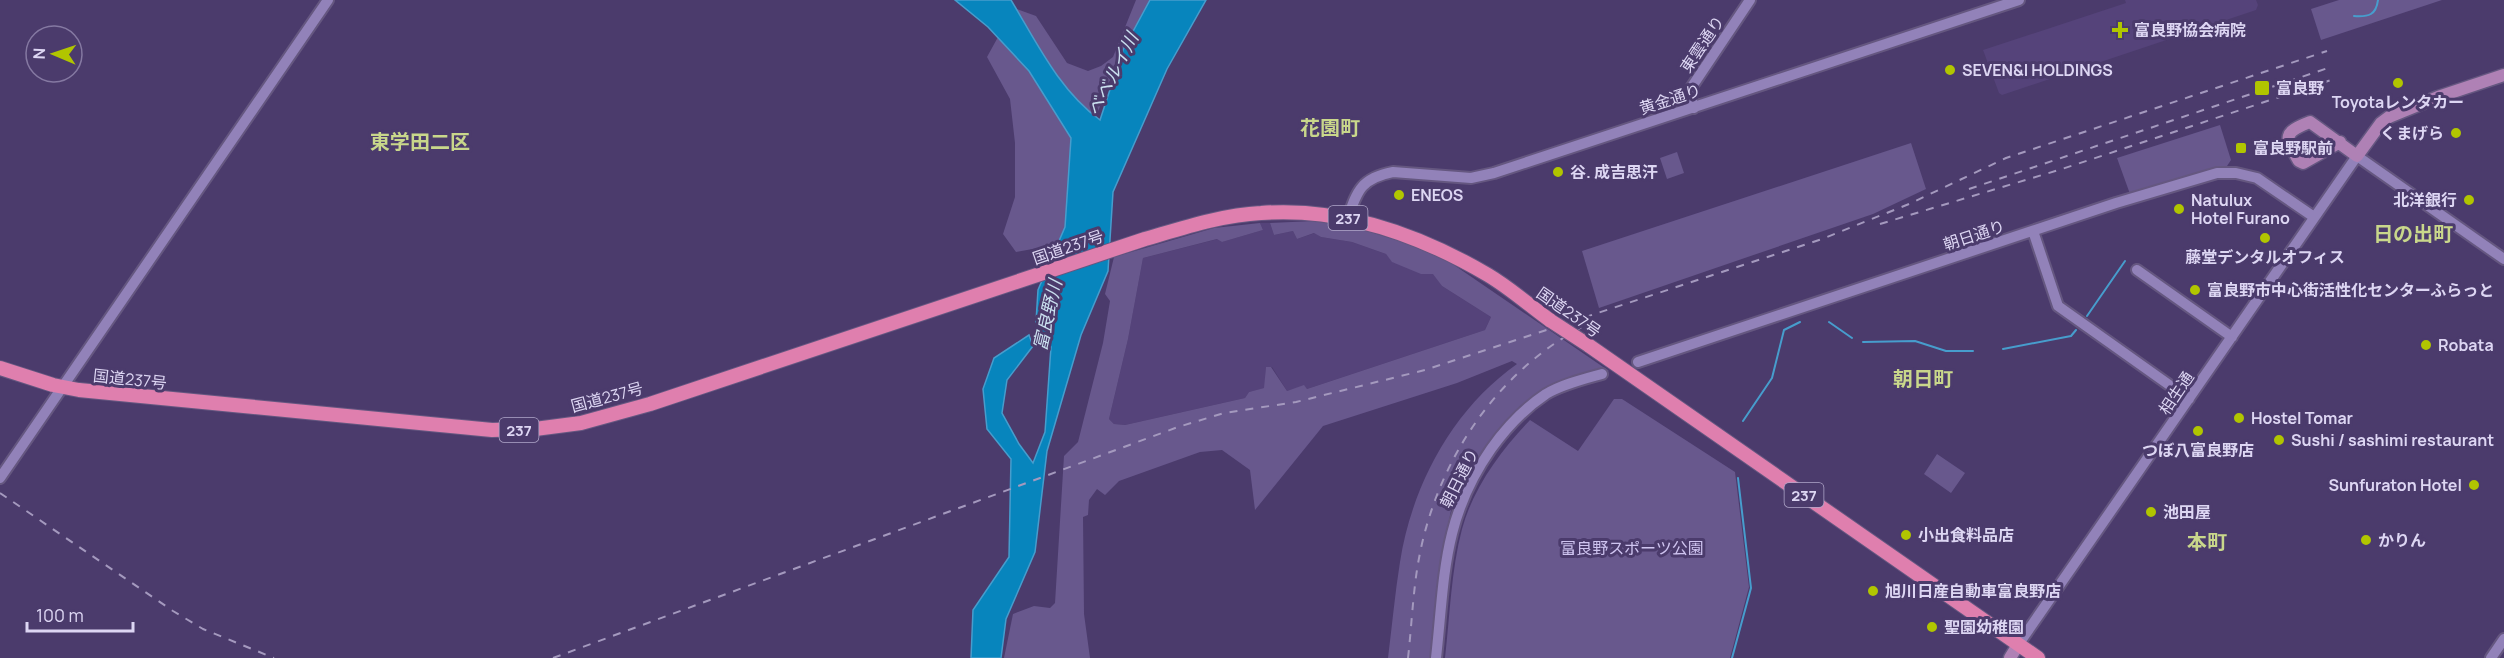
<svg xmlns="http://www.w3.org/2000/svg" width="2504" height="658" viewBox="0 0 2504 658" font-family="Manrope,'Noto Sans JP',sans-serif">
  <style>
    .built { fill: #55437a }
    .green { fill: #68588d }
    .water { fill: #0785bd; stroke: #479dcd; stroke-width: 1.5 }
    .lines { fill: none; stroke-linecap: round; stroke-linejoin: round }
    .stream { stroke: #479dcd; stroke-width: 2 }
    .tertiary-casing { stroke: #655780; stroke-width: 14 }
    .secondary-casing { stroke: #655780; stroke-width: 15 }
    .trunk-casing { stroke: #655780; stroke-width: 16 }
    .tertiary { stroke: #9282b9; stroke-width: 10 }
    .secondary { stroke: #af81b5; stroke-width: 12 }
    .trunk { stroke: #df7fae; stroke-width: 14 }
    .rail { stroke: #a499be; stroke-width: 2; stroke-dasharray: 8 8; stroke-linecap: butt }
    .trunk-bridge-casing { stroke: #655780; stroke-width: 16; stroke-linecap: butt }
    .trunk-bridge { stroke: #df7fae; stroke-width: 14 }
    .poi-dot { fill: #b1c500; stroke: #4b3b6c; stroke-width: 2 }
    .labels { text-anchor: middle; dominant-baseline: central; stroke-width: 6; stroke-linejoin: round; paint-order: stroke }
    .shield { fill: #4b3b6c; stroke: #b1a8ca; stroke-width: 1.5 }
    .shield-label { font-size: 15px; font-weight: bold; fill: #ddd6f3 }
    .poi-label { font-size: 16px; font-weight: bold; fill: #ddd6f3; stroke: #4b3b6c; text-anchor: start }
    .street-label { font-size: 16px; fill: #ddd6f3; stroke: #4b3b6c }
    .park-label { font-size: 16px; fill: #cfc4f0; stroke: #4b3b6c }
    .water-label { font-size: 18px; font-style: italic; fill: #cbe1f0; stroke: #4b3b6c }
    .quarter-label { font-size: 20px; font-weight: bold; fill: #c9d78b; stroke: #4b3b6c }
  </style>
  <rect width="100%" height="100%" fill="#4b3b6c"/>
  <path class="built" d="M2125 0H2256L2258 5 2256 10 2002 95 1999 93 1983 50 2126 3Z
    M1260 223H1270L1274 235 1293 231 1297 239 1315 233 1321 237 1352 242 1386 254 1393 262 1434 274 1442 286 1491 317 1485 330 1307 389 1304 386 1287 391 1272 367H1266L1265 388 1249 392 1245 398 1125 425 1114 424 1109 419 1128 339 1143 258 1218 239 1222 242 1263 230Z"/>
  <path class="green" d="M1136 0H1155L1109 82 1095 120 1061 245 1052 257 1041 260 1038 248 1016 252 1003 234 1015 197V143L1010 99 987 57 1014 8 1036 16 1067 63 1088 71 1101 66 1113 57Z
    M2339 0H2442L2321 40 2311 9Z
    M2220 125 2231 160 2225 169 2195 173 2130 194 2117 158Z
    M1911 143 1926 189 1873 214 1599 308 1582 251Z
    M1677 152 1684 173 1667 179 1660 158Z
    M1314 221 1351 226 1435 252 1609 371 1545 391 1520 406 1495 433 1474 466 1452 506 1440 563 1432 658H1388C1392 626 1395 593 1400 562 1412 485 1453 409 1517 364L1512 361 1457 383 1323 426 1255 510 1250 470 1222 450 1200 452 1119 481 1105 495 1097 489 1089 500 1088 515 1083 517 1084 614 1090 658H1004L1013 614 1034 606 1050 608 1055 603 1064 456 1078 442 1103 343 1110 301 1105 294 1114 257 1214 228 1260 223 1263 230 1222 242 1217 239 1143 258 1128 339 1109 419 1114 424 1125 425 1245 398 1249 392 1264 388 1266 367H1271L1287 391 1304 385 1307 389 1485 330 1491 317 1442 286 1433 274H1421L1392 262 1386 254 1352 242 1321 237 1314 233 1297 239 1293 231 1274 235 1270 223Z
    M1614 399H1622L1735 472 1749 587 1730 658H1445C1450 615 1451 571 1462 529 1473 488 1501 450 1530 420L1578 451Z
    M1937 454 1965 473 1951 493 1924 474Z"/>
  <path class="water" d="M955 0H1011C1037 43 1059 90 1100 120L1123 50 1150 0H1206L1167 69 1113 192 1108 271 1081 335 1047 451 1035 552 1006 619 1001 658H971L973 610 1009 557 1011 459 987 429 983 389 994 358 1029 335 1033 346 1007 380 1002 413 1019 444 1033 463 1045 432 1051 347 1036 322 1038 290 1065 227 1071 138 1029 71 988 27Z"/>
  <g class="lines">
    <path class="stream" d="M2354 16C2369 17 2376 15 2378 0
      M2087 316 2125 261
      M1829 322 1852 338
      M1863 342 1915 341 1946 351H1973
      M2003 349 2071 336 2076 330
      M1743 421 1772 378 1784 330 1800 322
      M1732 658 1751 588 1738 478"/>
    <g class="tertiary-casing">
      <path id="tertiary" d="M1694 108 1689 91 1750 0
        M1348 218C1357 190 1362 178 1393 172L1471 178 1494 173 2019 0
        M2033 231 2058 306 2189 399
        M2137 270 2232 337
        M1638 362 2116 203 2217 173H2236L2257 178 2314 217
        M0 478 328 0
        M2018 645 2357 156 2504 259
        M1436 658C1445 577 1442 519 1491 449 1506 428 1525 408 1546 394 1563 384 1584 379 1602 374
        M2491 658 2504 639"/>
    </g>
    <g class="secondary-casing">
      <path id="secondary" d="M2340 142 2303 163 2299 161C2285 137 2282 133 2310 122L2357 156 2381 123 2389 117 2438 97 2504 75
        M2010 658 2018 645"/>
    </g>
    <g class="trunk-casing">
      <path id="trunk" d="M1588 345 2038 658
        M0 368 53 385 79 390 492 430 535 429 581 423 650 404 1145 239C1183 228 1222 215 1261 213 1341 207 1420 235 1488 275 1510 288 1530 306 1551 321"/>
    </g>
    <use href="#tertiary" class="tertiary"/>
    <use href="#secondary" class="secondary"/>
    <use href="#trunk" class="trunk"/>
    <path class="rail" d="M1969 189 2331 67
      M1880 224 2062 169 2334 79
      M0 493 173 611 203 629 274 658
      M553 658 1178 427 1224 413 1296 402 1425 370 1822 239 1909 204 2006 158 2327 51
      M1408 658C1412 623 1413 587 1420 553 1440 454 1503 363 1596 320"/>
    <g class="trunk-bridge-casing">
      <path id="trunk-bridge" d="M1551 321 1588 345"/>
    </g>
    <use href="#trunk-bridge" class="trunk-bridge"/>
  </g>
  <g class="poi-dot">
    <path d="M2117 21h6v6h6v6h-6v6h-6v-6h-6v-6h6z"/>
    <circle cx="1950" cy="70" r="6"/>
    <circle cx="2398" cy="83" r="6"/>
    <rect x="2254" y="80" width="16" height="16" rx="3"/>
    <circle cx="2456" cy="133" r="6"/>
    <rect x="2235" y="142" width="12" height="12" rx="3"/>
    <circle cx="1558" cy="172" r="6"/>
    <circle cx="1399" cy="195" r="6"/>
    <circle cx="2469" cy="200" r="6"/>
    <circle cx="2179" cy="209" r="6"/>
    <circle cx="2265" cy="238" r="6"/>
    <circle cx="2195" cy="290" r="6"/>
    <circle cx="2426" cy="345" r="6"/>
    <circle cx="2239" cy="418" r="6"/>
    <circle cx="2198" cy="431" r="6"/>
    <circle cx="2279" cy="440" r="6"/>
    <circle cx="2474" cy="485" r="6"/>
    <circle cx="2151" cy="512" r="6"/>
    <circle cx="1906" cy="535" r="6"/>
    <circle cx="2366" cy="540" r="6"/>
    <circle cx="1873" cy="591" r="6"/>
    <circle cx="1932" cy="627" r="6"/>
  </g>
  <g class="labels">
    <g class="shield">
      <rect x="1328.5" y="206" width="39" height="24" rx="4.5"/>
      <rect x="499.5" y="418" width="39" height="24" rx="4.5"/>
      <rect x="1784.5" y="483" width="39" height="24" rx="4.5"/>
    </g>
    <g class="shield-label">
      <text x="1348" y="218">237</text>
      <text x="519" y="430">237</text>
      <text x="1804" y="495">237</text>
    </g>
    <g class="poi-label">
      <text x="2134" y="30">富良野協会病院</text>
      <text x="1962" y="70">SEVEN&amp;I HOLDINGS</text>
      <text x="2276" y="88">富良野</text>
      <text x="2398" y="102" text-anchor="middle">Toyotaレンタカー</text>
      <text x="2444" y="133" text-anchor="end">くまげら</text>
      <text x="2253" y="148">富良野駅前</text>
      <text x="1570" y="172">谷. 成吉思汗</text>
      <text x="1411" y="195">ENEOS</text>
      <text x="2191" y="200">Natulux<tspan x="2191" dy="18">Hotel Furano</tspan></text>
      <text x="2457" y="200" text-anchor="end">北洋銀行</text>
      <text x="2265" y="257" text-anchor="middle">藤堂デンタルオフィス</text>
      <text x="2207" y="290">富良野市中心街活性化センターふらっと</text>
      <text x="2438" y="345">Robata</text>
      <text x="2251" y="418">Hostel Tomar</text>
      <text x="2291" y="440">Sushi / sashimi restaurant</text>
      <text x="2198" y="450" text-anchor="middle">つぼ八富良野店</text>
      <text x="2462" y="485" text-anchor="end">Sunfuraton Hotel</text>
      <text x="2163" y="512">池田屋</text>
      <text x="1918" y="535">小出食料品店</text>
      <text x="2378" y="540">かりん</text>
      <text x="1885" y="591">旭川日産自動車富良野店</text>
      <text x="1944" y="627">聖園幼稚園</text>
    </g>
    <g class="street-label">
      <text transform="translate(1702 44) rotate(-56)">東雲通り</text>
      <text transform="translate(1670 99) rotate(-18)">黄金通り</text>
      <text transform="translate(1974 235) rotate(-18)">朝日通り</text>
      <text transform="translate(1068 247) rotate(-19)">国道237号</text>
      <text transform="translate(1569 312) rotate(35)">国道237号</text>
      <text transform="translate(130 379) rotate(6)">国道237号</text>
      <text transform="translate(2176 393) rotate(-56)">相生通</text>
      <text transform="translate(607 397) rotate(-15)">国道237号</text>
      <text transform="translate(1459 478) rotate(-63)">朝日通り</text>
    </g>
    <g class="park-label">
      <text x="1632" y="548">富良野スポーツ公園</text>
    </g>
    <g class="water-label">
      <text transform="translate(1112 74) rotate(-63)">ベベルイ川</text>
      <text transform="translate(1047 315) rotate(-77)">富良野川</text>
    </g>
    <g class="quarter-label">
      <text x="1330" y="127">花園町</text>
      <text x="420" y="141">東学田二区</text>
      <text x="2413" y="233">日の出町</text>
      <text x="1923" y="378">朝日町</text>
      <text x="2207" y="541">本町</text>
    </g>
  </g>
  <g transform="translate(54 54) rotate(272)"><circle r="28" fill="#4b3b6c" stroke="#8579a2" stroke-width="1.5"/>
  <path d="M0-4.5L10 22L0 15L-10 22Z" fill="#b1c500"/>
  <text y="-9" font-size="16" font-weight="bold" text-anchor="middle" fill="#ddd6f3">N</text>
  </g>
  <path d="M27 622v9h106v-9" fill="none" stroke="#ddd6f3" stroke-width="3"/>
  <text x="36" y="622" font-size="18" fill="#ddd6f3" stroke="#4b3b6c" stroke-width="4.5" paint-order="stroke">100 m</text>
</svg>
